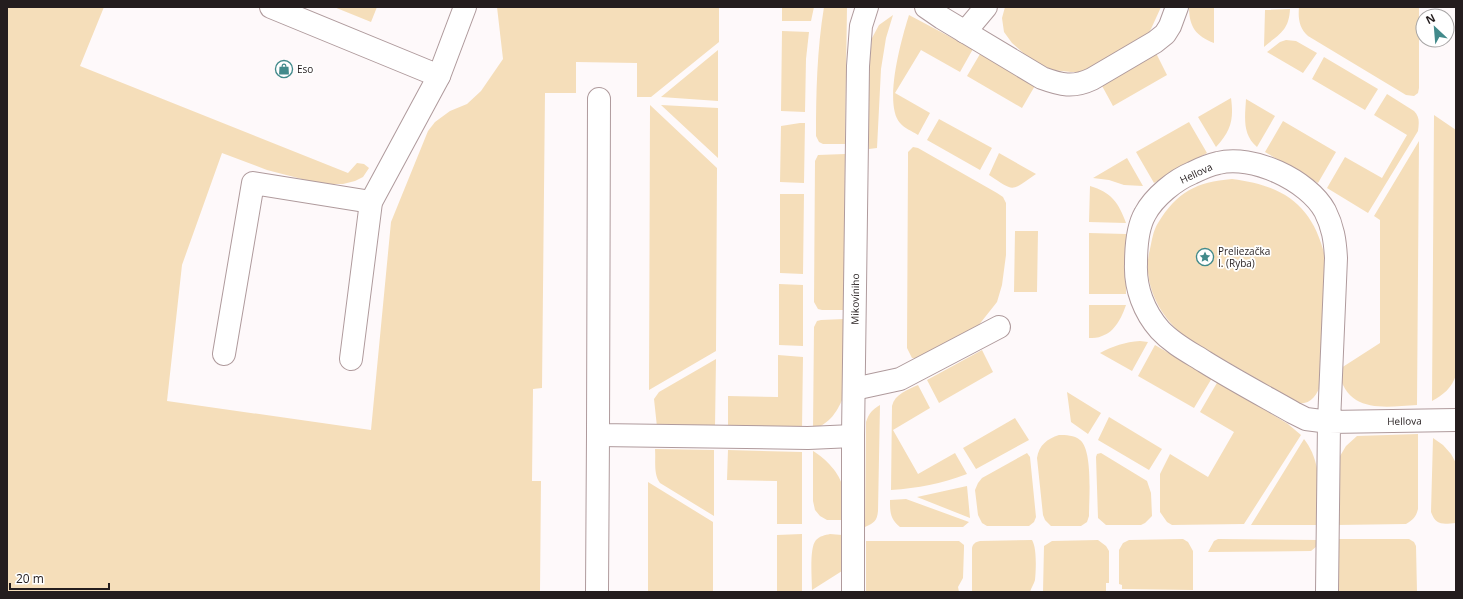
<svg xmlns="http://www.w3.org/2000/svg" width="1463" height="599" viewBox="0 0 1463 599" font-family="'Open Sans',sans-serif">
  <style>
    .green { fill: #f5deba }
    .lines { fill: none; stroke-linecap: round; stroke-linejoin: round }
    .minor-casing { stroke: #af9a9c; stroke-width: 24 }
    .minor { stroke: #fff; stroke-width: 22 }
    .labels { text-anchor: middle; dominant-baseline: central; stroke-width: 3.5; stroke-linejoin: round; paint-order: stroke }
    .poi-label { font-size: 10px; fill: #241d1e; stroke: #fff; text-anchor: start }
    .street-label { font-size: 10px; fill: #241d1e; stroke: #fff }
  </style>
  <rect width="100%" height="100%" fill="#fef9fa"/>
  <path class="green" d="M7 7H104L80 66 348 173 357 163 364 164 369 168 363 177 355 181 343 184H321L267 170 222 153 182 265 167 401 371 430 391 222 428 131 435 122 450 111 467 104 481 91 503 59 497 7H719V42L651 97H637V63L576 62V93H545L542 388 533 389 532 481H541L540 592H7Z
    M334 7H377L371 22Z
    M782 7H814L811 21H782Z
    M824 7H847L845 144H823L819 142 816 136C816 92 817 50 824 7Z
    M1005 7H1161L1151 29 1146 36 1083 72H1071L1053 70 1031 60 1012 43 1004 32 1002 18Z
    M1189 7H1214V43C1196 36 1189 27 1189 7Z
    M1299 7H1419V88L1418 93 1414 96 1406 95 1308 36C1299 28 1298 18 1299 7Z
    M1290 9C1289 31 1279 34 1264 47L1265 10Z
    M893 15 886 38 881 69 877 148 869 149V66L872 38 879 25Z
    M909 15 973 49 960 72 921 50 895 93 930 113 918 135C912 131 904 128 900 123 883 104 902 37 909 15Z
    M782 31 809 32 806 59 805 112 781 111Z
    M1286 40 1296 41 1317 53 1303 73 1267 52 1280 42Z
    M718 50V101L661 97Z
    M1156 53 1167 75 1113 106 1101 84Z
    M980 54 1036 84 1022 108 967 76Z
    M1324 57 1378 89 1365 110 1312 79Z
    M1387 94 1414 111C1420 117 1419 123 1418 131L1368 213 1327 188 1345 157 1382 178 1407 135 1374 115Z
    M1231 98C1234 119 1231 131 1216 147L1198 117Z
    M1246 99 1275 116 1257 147C1242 134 1245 117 1246 99Z
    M650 105 717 168 716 351 649 390Z
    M661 105 718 108V158Z
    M1434 115 1456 130V375C1452 388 1443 395 1432 401Z
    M939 119 992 148 980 170 927 140Z
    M1283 121 1336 152 1318 183 1265 152Z
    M1189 122 1207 153 1154 183 1136 152Z
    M800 123H805L804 183 780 182 781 126Z
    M1419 141 1417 405C1383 407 1347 414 1338 370L1380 343V220L1374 216Z
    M913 147 918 148 997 193 1003 197 1006 203V255L1002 285 997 302 978 326 918 359 912 358 907 348 908 162V152Z
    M999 153 1036 174C1010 192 1015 192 989 175Z
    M845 154 844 310H822L818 309 814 302 815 161 818 155Z
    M1127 158 1143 186 1124 185 1109 180 1093 178Z
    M1232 179C1289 186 1316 209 1327 266L1321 383C1317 396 1310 406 1295 403 1275 390 1254 377 1233 365 1220 358 1208 350 1196 343 1193 341 1189 340 1186 337 1160 318 1141 282 1150 249 1152 240 1153 231 1158 223 1177 192 1196 182 1232 179Z
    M1090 186C1111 192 1119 203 1126 223L1089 222Z
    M780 194H804L803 274 780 273Z
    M1015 231H1038L1037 292H1014Z
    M1089 233 1126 234V294H1089Z
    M779 284 803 285V346L779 345Z
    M1089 305H1126C1122 317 1115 332 1102 336 1098 338 1093 338 1089 338Z
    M844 319V395C838 411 830 424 813 429L814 327 817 321 821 320Z
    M1140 341 1148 342 1132 371 1100 353C1113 346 1125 342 1140 341Z
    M1155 345 1212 378 1194 408 1138 376Z
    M982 350 993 372 939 403 927 380Z
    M778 355 803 357 802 429 728 428V396L778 397Z
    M716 359 715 427H657L654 399 659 392Z
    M1218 381 1288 424 1301 435 1244 524 1172 525 1167 522 1160 512V474L1170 454 1208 477 1234 432 1200 412Z
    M918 385 930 408 893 430 918 474 955 453 967 474C940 484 919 488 891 490L892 406C895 394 907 390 918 385Z
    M1067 392 1101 413 1088 434 1071 422Z
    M880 405 878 511C877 521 874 523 865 527L866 422C869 413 872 410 880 405Z
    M1109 417 1162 449 1149 470 1098 440Z
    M1015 418 1029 440 976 469 963 448Z
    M1418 434V509C1416 517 1413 520 1406 524L1337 525V466L1340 456 1346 446 1357 436Z
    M1059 435C1066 435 1074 435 1080 440 1093 450 1089 499 1089 516L1087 522 1081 526H1051L1045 520 1043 515 1037 458C1039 445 1047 439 1059 435Z
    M1433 438 1443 445 1451 454 1456 463V523C1443 524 1436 526 1431 512Z
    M1304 439C1323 463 1319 495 1319 525H1251Z
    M655 449 714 450V516L660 483C653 474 656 459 655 449Z
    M728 450 802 452V524H777V481L727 480Z
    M813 451C826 459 840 473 843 488 845 498 843 510 843 520H827L820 516 815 510 813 501Z
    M1027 453 1030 457 1036 517 1034 522 1029 526H987L982 523 978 515 975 490 978 483 982 478Z
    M1101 453 1147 481 1151 493 1152 516 1145 523 1141 525H1106L1098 518 1096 457 1097 454Z
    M648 482 713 522V592H648Z
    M967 486 970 518 917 497Z
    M906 499 969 522 963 527H900C890 519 890 512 890 500Z
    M802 534V592H777V535Z
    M830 534 842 535V571L812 590C812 579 809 548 816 540 820 536 825 535 830 534Z
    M1183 539 1188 542 1193 551V590L1122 589V585L1119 584V550L1123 543 1129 540Z
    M1218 539 1320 540 1317 546 1311 551 1208 552 1214 541Z
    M1336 539H1409L1414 542 1416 546 1417 592H1335Z
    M1032 540C1037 548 1036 570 1035 580 1034 584 1031 588 1030 592H972V548C973 544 975 542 980 541Z
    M1098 540 1106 546 1109 551V583H1106V592H1043L1044 546 1052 541Z
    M866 541H959L964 545V548L963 578 958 587 959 592H866Z"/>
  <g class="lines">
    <g class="minor-casing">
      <g id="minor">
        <path d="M271 7 439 76 465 7"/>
        <path d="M926 7 942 18 1042 78C1061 85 1073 88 1092 79L1155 42 1165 34 1170 26 1177 7"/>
        <path d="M965 32 986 7"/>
        <path d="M599 99 598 435 808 438 853 436"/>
        <path d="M224 354 253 183 371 202"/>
        <path d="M351 359 371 202 439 76"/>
        <path d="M854 389 900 379 999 327"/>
        <path d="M597 592 598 435"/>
        <path id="s1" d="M853 592V436L858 66 861 26 867 7"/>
        <path id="s2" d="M1327 592 1329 422 1336 258C1335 240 1333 227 1325 211 1308 180 1252 154 1218 163 1209 165 1200 169 1192 173 1175 180 1154 197 1145 214 1137 228 1136 248 1136 264 1135 288 1144 312 1160 330 1173 344 1189 352 1205 362 1234 380 1264 396 1294 413L1306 419 1329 422 1456 420"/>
      </g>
    </g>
    <use href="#minor" class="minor"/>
  </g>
  <defs>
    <g id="shop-ring" transform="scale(0.9)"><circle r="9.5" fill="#fff" stroke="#428a8b" stroke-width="1.5"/><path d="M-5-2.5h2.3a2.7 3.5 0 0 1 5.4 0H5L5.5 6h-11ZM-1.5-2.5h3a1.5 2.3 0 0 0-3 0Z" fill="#428a8b"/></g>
    <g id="sight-ring" transform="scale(0.9)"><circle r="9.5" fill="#fff" stroke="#428a8b" stroke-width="1.5"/><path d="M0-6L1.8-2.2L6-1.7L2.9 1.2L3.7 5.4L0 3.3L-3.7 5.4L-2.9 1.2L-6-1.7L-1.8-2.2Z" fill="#428a8b"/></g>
  </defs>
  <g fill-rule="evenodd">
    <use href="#shop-ring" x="284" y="69"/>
    <use href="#sight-ring" x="1205" y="257"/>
  </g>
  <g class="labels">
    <g class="poi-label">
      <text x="297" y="69">Eso</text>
      <text x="1218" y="251">Preliezačka<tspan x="1218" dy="12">I. (Ryba)</tspan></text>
    </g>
    <g class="street-label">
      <text transform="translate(1196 173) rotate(-25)">Hellova</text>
      <text stroke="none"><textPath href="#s1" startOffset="293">Mikovíniho</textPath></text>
      <text stroke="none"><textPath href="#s2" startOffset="991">Hellova</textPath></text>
    </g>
  </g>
  <rect width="1463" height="599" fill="none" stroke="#241d1e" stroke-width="16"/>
  <g transform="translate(1435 28) rotate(334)"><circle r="19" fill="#ffffff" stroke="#a7a5a5"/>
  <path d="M0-3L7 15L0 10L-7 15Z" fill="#428a8b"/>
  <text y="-6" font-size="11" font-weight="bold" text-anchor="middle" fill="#241d1e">N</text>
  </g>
  <path d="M10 583v6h99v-6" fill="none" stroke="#241d1e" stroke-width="2"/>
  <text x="16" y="583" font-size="12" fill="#241d1e" stroke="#ffffff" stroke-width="3" paint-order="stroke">20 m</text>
</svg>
